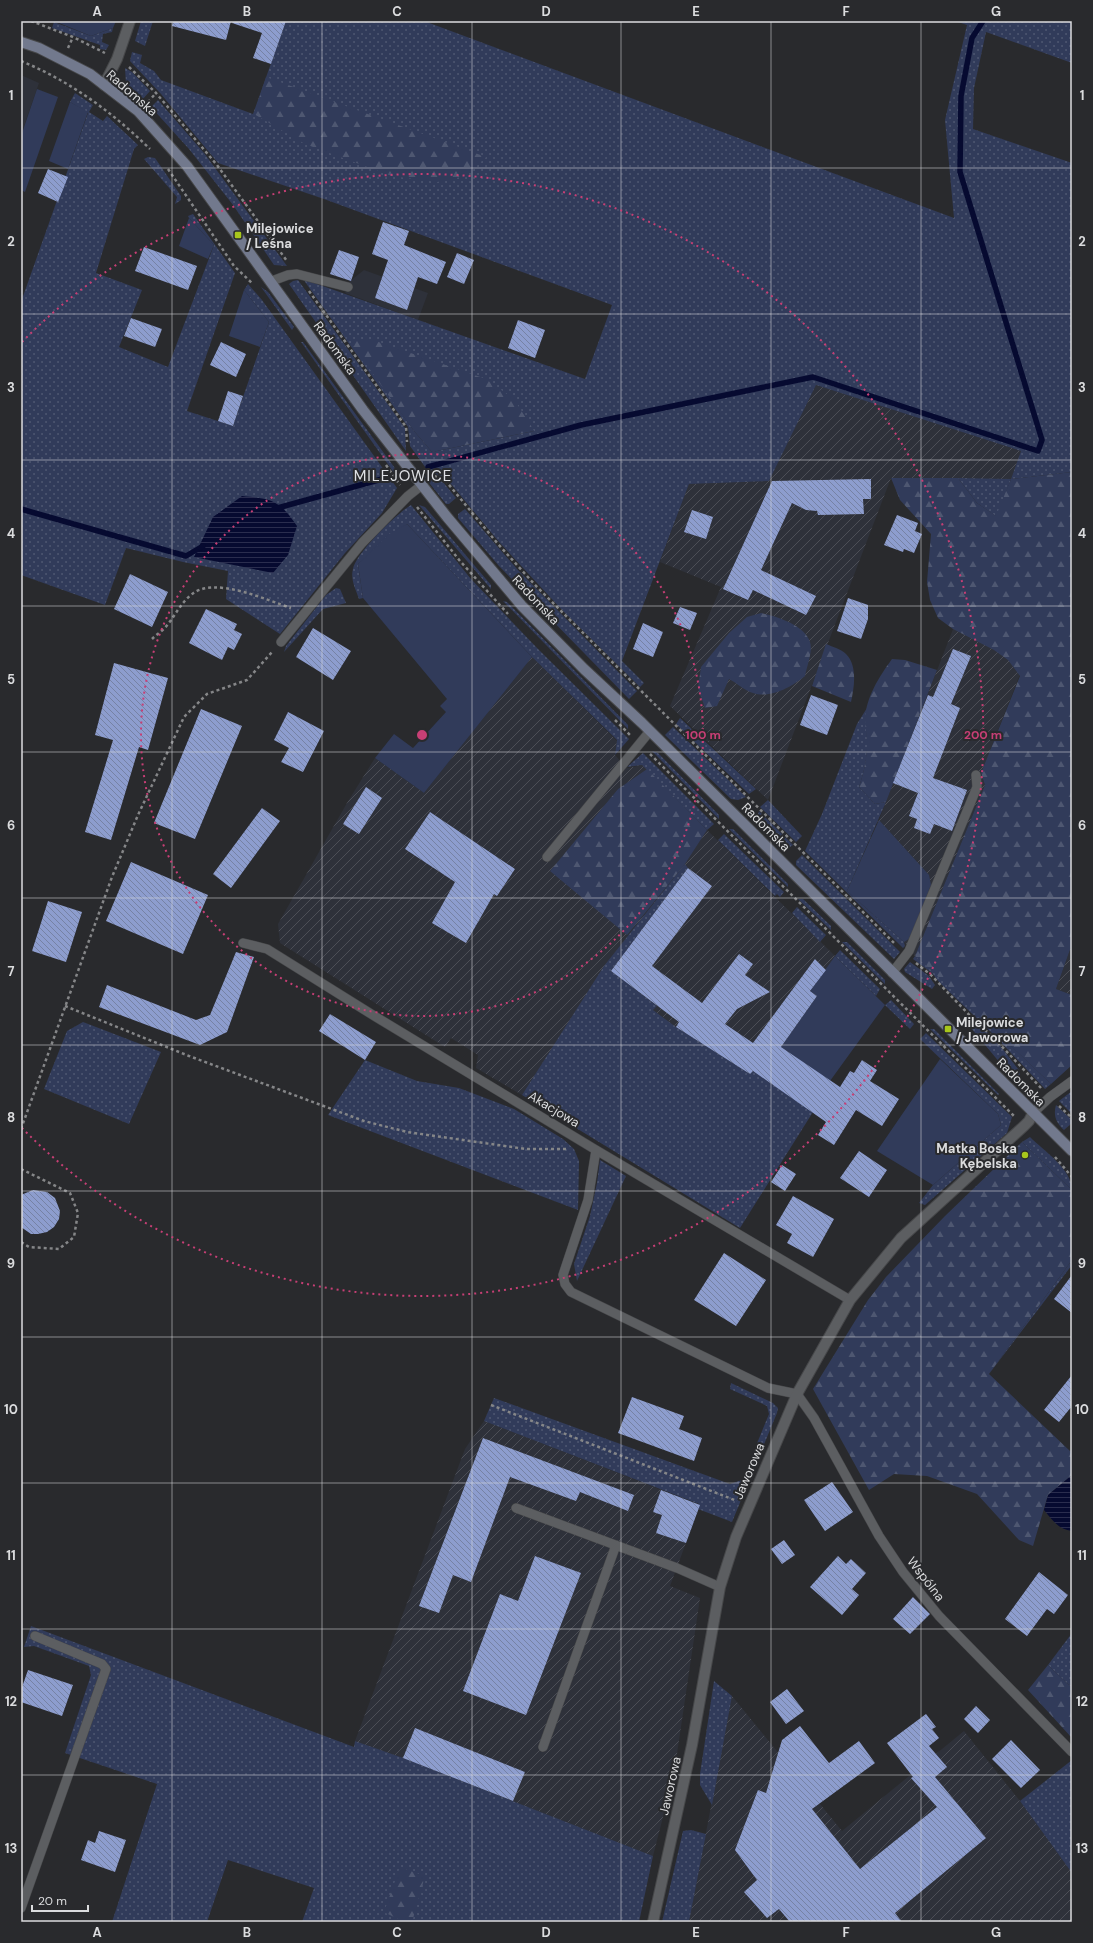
<svg xmlns="http://www.w3.org/2000/svg" width="1093" height="1943" viewBox="0 0 1093 1943" font-family="'DM Sans',sans-serif">
  <style>
    .built { fill: #2e313a }
    .industrial { fill: url(#industrial-furrows) }
    .grass { fill: url(#grass-dots); fill-rule: evenodd }
    .forest { fill: url(#forest-firs) }
    .garden { fill: #313b5a }
    .water { fill: url(#water-rules) }
    .lines { fill: none; stroke-linecap: round; stroke-linejoin: round }
    .stream { stroke: #060a30; stroke-width: 5.5 }
    .building { fill: url(#building-back-hatch) }
    .lane-casing { stroke: #464749; stroke-width: 10 }
    .street-casing { stroke: #464749; stroke-width: 12 }
    .secondary-casing { stroke: #464749; stroke-width: 12 }
    .path { stroke: #858688; stroke-width: 2.5; stroke-dasharray: 3 3; stroke-linecap: butt }
    .lane { stroke: #5c5e61; stroke-width: 9 }
    .street { stroke: #5c5e61; stroke-width: 10 }
    .secondary { stroke: #72798d; stroke-width: 10 }
    .grid { fill: none; stroke: #dbdcde; stroke-width: 1; stroke-opacity: 0.55 }
    .ring { fill: none; stroke: #c73f75; stroke-width: 2; stroke-dasharray: 2 4 }
    .poi-dot { fill: #a8c71c; stroke: #292a2d; stroke-width: 1.5 }
    .labels { text-anchor: middle; dominant-baseline: central; stroke-width: 4; stroke-linejoin: round; paint-order: stroke }
    .street-label { font-size: 13px; fill: #dbdcde; stroke: #292a2d }
    .poi-label { font-size: 13px; font-weight: bold; fill: #dbdcde; stroke: #292a2d; text-anchor: start }
    .quarter-label { font-size: 15px; letter-spacing: 1px; fill: #dfe1e5; stroke: #292a2d }
    .centre { fill: #c73f75; stroke: #292a2d; stroke-width: 2 }
    .ring-label { font-size: 12px; text-anchor: middle; font-weight: bold; fill: #c73f75; stroke: #292a2d; stroke-width: 4; stroke-linejoin: round; paint-order: stroke }
    .neatline { fill: none; stroke: #dbdcde; stroke-width: 1.5 }
    .grid-label { font-size: 13px; text-anchor: middle; font-weight: bold; fill: #dbdcde }
  </style>
  <defs>
    <pattern id="industrial-furrows" width="10" height="10" patternUnits="userSpaceOnUse"><rect width="10" height="10" fill="#2e313a"/><path d="M-1 1l2-2M0 10L10 0M9 11l2-2" fill="none" stroke="#4c4e56"/></pattern>
    <pattern id="grass-dots" width="8" height="8" patternUnits="userSpaceOnUse"><rect width="8" height="8" fill="#313b5a"/><path d="M2 2h.1M6 6h.1" fill="none" stroke="#4e5771" stroke-width="1.8" stroke-linecap="round"/></pattern>
    <pattern id="forest-firs" width="22" height="20" patternUnits="userSpaceOnUse"><rect width="22" height="20" fill="#313b5a"/><path d="M5 1l3.5 6h-7zM16 11l3.5 6h-7z" fill="#4e5771"/></pattern>
    <pattern id="water-rules" width="6" height="5" patternUnits="userSpaceOnUse"><rect width="6" height="5" fill="#060a30"/><path d="M0 2.5h6" fill="none" stroke="#2a2d4e"/></pattern>
    <pattern id="building-back-hatch" width="6" height="6" patternUnits="userSpaceOnUse"><rect width="6" height="6" fill="#8d9dce"/><path d="M-1 5l2 2M0 0l6 6M5-1l2 2" fill="none" stroke="#7682a4"/></pattern>
  </defs>
  <rect width="100%" height="100%" fill="#292a2d"/>
  <path class="built" d="M21 75 39 83 21 135Z
    M364 270 428 293 418 320 345 293 350 281Z"/>
  <path class="industrial" d="M816 385 1021 451 1011 479 891 478 768 800 670 706 721 587 660 562 689 484 769 481Z
    M993 526 1067 555 981 773 985 785 915 956 904 942 847 891 879 820Z
    M532 657 617 741 615 755 623 764 628 768 642 765 647 769 618 789 550 871 685 864 707 830 835 956 750 1074 697 1041 753 964 739 954 702 1003 697 999 676 1027 653 1010 657 1006 604 967 522 1095 476 1068 478 1055 451 1038 445 1047 280 943 278 924 347 803 375 758 424 793Z
    M1072 944V995L1056 989Z
    M484 1421 700 1505 670 1586 700 1598 674 1774 653 1856 422 1766 355 1741 465 1449Z
    M732 1696 842 1831 964 1731 1020 1801 1072 1873V1922H689Z"/>
  <path class="grass" d="M141 21H153L145 46 135 41Z
    M286 21H424L954 218 945 120 967 25 955 21H1072V63L986 32 974 88 973 129 1072 163V472L1011 479 997 517 977 503 958 478 1011 479 1021 451 816 385 769 481 689 484 622 661 644 683 640 687 563 611 499 542 446 478 428 471 410 446 408 427 303 279 585 379 612 305 324 199 218 163 161 94 130 61 132 52 142 55 140 63 154 71 161 80 253 114ZM352 342 534 431 432 452 414 431Z
    M54 22 91 36 113 28 112 32 103 34 102 42 109 45 106 50 100 49V45L52 28Z
    M125 68 132 72 150 91 142 100 126 84Z
    M75 93 93 105 89 112 103 121 107 116 138 145 134 149 96 273 142 290 119 347 168 367 214 245 189 218 188 216 193 214 235 273 187 411 233 426 269 322 244 290 248 284 262 300 397 488 382 513 345 553 280 634 226 599 228 571 183 562 126 548 105 605 21 575V302L88 113 70 102Z
    M158 100 204 153 287 266 274 265 233 205 189 149 151 107Z
    M148 157 155 158 181 196V200L175 204 177 197 144 159Z
    M298 280 405 428 406 451 289 284 293 281Z
    M261 287 268 292 294 327 292 330Z
    M301 342H303L397 471V477Z
    M423 475 443 482 456 498 449 504H446Z
    M411 505 471 579 539 650 629 739 615 755 617 740 532 657 407 524 358 564 363 598 359 599C356 590 350 579 353 569 356 553 396 514 411 505Z
    M419 505 425 507 491 585V589Z
    M465 509 517 569 637 691 629 699 499 566 458 518V514Z
    M336 588 340 589 346 603 323 609 284 652 286 646 326 595Z
    M503 601 507 602 628 725V729Z
    M867 708C865 719 867 729 867 740 868 756 864 772 859 787L875 804 886 802 847 891 904 942 905 946 903 948 805 851 822 814 857 724Z
    M680 718 756 789 749 794 676 724Z
    M673 727 746 797 738 800 731 799 665 735Z
    M652 751 658 753 719 815V819Z
    M643 753 714 824 707 830 642 765 627 767Z
    M768 800 802 836 796 842 760 807Z
    M759 811 793 845 784 851 780 848 757 825V817Z
    M729 829H733L788 884V887Z
    M724 834 784 892 780 897 777 894 775 896 718 840Z
    M802 855 900 952 894 959 796 865V861Z
    M685 864 688 868 611 971 657 1006 653 1010 676 1027 750 1074 753 1071 813 1112 740 1228 522 1095 604 966Z
    M798 899H803L831 926V930Z
    M797 907 826 935 820 942 792 913Z
    M842 942H847L885 980V984Z
    M840 950 880 989 876 996 835 956Z
    M915 956 931 969 1051 1084 1045 1089 994 1035 939 982 932 973 913 959Z
    M910 962 929 976 935 985 932 989 905 972 904 969Z
    M891 1000 914 1024 910 1029 885 1005Z
    M83 1022 161 1052 129 1124 44 1089 67 1031Z
    M975 1025C993 1031 1007 1056 1019 1070L1020 1075 1015 1081 971 1028Z
    M930 1029H934L999 1094 998 1095Z
    M926 1033 1012 1117 1007 1133 925 1205 919 1203 933 1185 1001 1125 998 1114 920 1039Z
    M365 1060 417 1081 459 1088 514 1109 563 1139 574 1149 579 1161 578 1210 328 1115Z
    M1072 1091V1114L1059 1101Z
    M1056 1105 1072 1120V1123L1064 1130C1056 1123 1053 1115 1056 1105Z
    M1030 1137C1044 1151 1072 1169 1072 1190L1022 1142Z
    M600 1160 626 1176 577 1281 574 1264 590 1216 597 1183Z
    M1072 1260V1265L989 1374Z
    M731 1383 773 1403 778 1408 777 1413 732 1522 698 1509 699 1504 484 1421 494 1398 730 1484 742 1480 769 1414 767 1406 730 1389Z
    M31 1626 354 1747 355 1741 403 1758 653 1856 639 1922H302L314 1888 228 1860 207 1922H112L157 1784 65 1753 91 1675 89 1666 34 1646 24 1647Z
    M1072 1633V1688L1048 1665Z
    M714 1681 732 1696 712 1805 700 1785V1774Z
    M1072 1760V1873L1020 1801Z
    M691 1830 706 1834 689 1922H662L683 1831Z"/>
  <path class="forest" d="M266 77 486 157 466 176 437 182 392 176 305 144 254 114Z
    M370 339 486 379 514 399 534 431 432 452 414 431 351 343 356 340Z
    M1072 472V944L1056 989 1072 995V1065L1051 1084 931 970 915 956 985 785 981 773 1020 676 1008 660 994 650 953 629 938 618 930 600 927 582 931 534 900 500 891 478H958L977 503 996 516 1011 479Z
    M761 613C776 616 805 625 810 642 813 651 807 666 805 676 793 686 771 699 753 693 745 691 737 683 729 679L717 706 705 708 698 688 701 667 729 633 747 617Z
    M826 644C833 647 841 649 846 654 858 666 854 688 851 702L812 686Z
    M892 659 905 660 937 670 886 802 875 804 859 787C864 772 867 758 867 742 867 735 865 727 865 720 866 697 879 677 892 659Z
    M647 769 707 830 685 864 627 935 550 871 618 789Z
    M1022 1142 1072 1190V1260L989 1374 1070 1451 1072 1449V1475L1048 1495 1033 1546 1019 1540 977 1494 927 1476 894 1474 869 1490 813 1389 868 1300 886 1277 945 1216Z
    M1048 1665 1072 1688V1738L1028 1690Z
    M400 1867 425 1876 412 1922H404L384 1912Z"/>
  <path class="garden" d="M54 21H116L113 28 91 36Z
    M37 89 58 97 25 192 21 190V136Z
    M70 102 88 112 68 169 49 161Z
    M189 218 214 245 208 259 179 246Z
    M244 290 269 322 260 347 229 336Z
    M407 524 532 657 424 793 375 758 394 734 413 748 446 712 440 706 447 699 363 598 358 564 389 534Z
    M879 820 929 875 931 885 912 937 904 942 847 891Z
    M835 956 885 1005 830 1081 781 1047 817 996 810 991Z
    M940 1059 998 1114 1001 1125 933 1185 877 1151Z"/>
  <path class="water" d="M242 496C273 499 279 500 297 526L288 555 273 573 194 557 213 517Z
    M1072 1475V1531C1058 1529 1053 1521 1044 1510L1048 1495Z"/>
  <g class="lines">
    <path class="stream" d="M428 467 581 425 813 377 1038 451 1042 440 960 172 961 96 972 38 983 21
      M21 509 186 556 203 546
      M274 509 382 479"/>
  </g>
  <path class="building" d="M173 21H231L226 40 172 26Z
    M233 21H286L271 64 253 58 262 33 232 23Z
    M48 169 68 177 58 202 38 193Z
    M383 222 409 231 404 245 446 262 437 284 418 277 407 310 375 298 388 260 372 254Z
    M144 247 197 266 188 290 135 271Z
    M339 250 359 257 351 281 330 274Z
    M457 253 474 260 464 284 447 277Z
    M131 318 162 329 155 347 124 336Z
    M518 320 545 330 535 358 508 348Z
    M221 342 246 354 236 377 210 365Z
    M228 391 243 396 233 426 218 421Z
    M871 479V499H863L864 514 818 515 817 511 806 510 792 503 761 570 816 596 806 615 753 590 748 600 723 589 772 481Z
    M692 510 713 517 706 539 684 532Z
    M897 515 918 523 915 531 922 534 914 553 904 549 903 552 884 545Z
    M130 574 168 592 152 627 114 609Z
    M848 598 868 605V619L861 639 837 631Z
    M680 607 697 613 690 630 673 623Z
    M206 609 237 624 234 630 242 634 234 650 228 647 222 660 189 643Z
    M643 623 663 632 653 657 633 649Z
    M313 628 351 651 333 680 296 657Z
    M953 649 971 656 951 704 960 708 933 778 967 790 952 831 934 824 930 834 914 828 917 819 909 816 918 793 893 783 928 695 933 697Z
    M114 663 168 678 148 750 139 747 111 840 85 832 113 740 95 735Z
    M811 695 838 705 827 735 800 725Z
    M201 709 242 726 195 839 154 823Z
    M288 712 324 731 303 772 281 762 289 748 274 740Z
    M366 787 382 798 359 834 343 824Z
    M262 808 280 821 231 888 213 874Z
    M430 812 515 869 497 896 494 894 466 943 432 923 455 882 405 849Z
    M131 862 208 895 183 954 106 921Z
    M688 868 712 886 652 966 702 1003 739 954 753 964 745 975 770 992 737 1009 725 1024 753 1043 815 959 826 970 810 991 817 996 781 1047 840 1087 850 1071 854 1073 862 1060 877 1070 870 1081 899 1099 882 1126 856 1110 834 1145 818 1135 826 1122 753 1071 750 1074 676 1027 679 1022 611 971Z
    M48 901 82 912 66 962 32 951Z
    M236 952 254 957 227 1032 200 1045 99 1007 107 985 196 1020 210 1015Z
    M330 1014 376 1042 365 1060 319 1031Z
    M859 1151 887 1170 869 1197 840 1178Z
    M782 1165 796 1174 785 1191 771 1182Z
    M33 1190 47 1192 55 1198 60 1211 59 1219 54 1227 47 1232 38 1234H31L21 1227V1195Z
    M793 1196 834 1219 813 1257 787 1243 792 1234 776 1225Z
    M724 1253 766 1280 736 1326 694 1300Z
    M1072 1275V1313L1054 1299Z
    M1072 1375V1406L1059 1422 1044 1410Z
    M632 1397 684 1416 679 1429 702 1438 694 1461 618 1433Z
    M483 1438 634 1495 628 1511 580 1492 576 1501 510 1477 471 1582 453 1575 439 1613 419 1606Z
    M832 1482 853 1512 825 1531 804 1500Z
    M661 1490 700 1505 686 1543 656 1533 662 1515 653 1512Z
    M784 1540 795 1555 782 1564 771 1549Z
    M535 1556 581 1573 526 1715 463 1691 500 1594 518 1601Z
    M838 1556 846 1564 851 1559 866 1573 852 1589 859 1595 842 1615 810 1587Z
    M1039 1572 1068 1595 1054 1614 1047 1609 1027 1636 1005 1619Z
    M913 1597 930 1614 910 1634 893 1619Z
    M28 1670 73 1685 62 1716 21 1702V1690Z
    M787 1689 804 1711 786 1724 770 1702Z
    M976 1706 990 1720 978 1733 964 1719Z
    M926 1714 936 1727 932 1729 939 1738 929 1746 947 1767 935 1777 986 1838 895 1913 902 1922H790L779 1909 767 1918 744 1892 757 1880 735 1850 758 1790 766 1793 782 1740 800 1726 829 1763 859 1741 875 1763 812 1809 860 1869 937 1807 911 1778 913 1777 887 1743Z
    M415 1728 525 1772 513 1801 403 1758Z
    M1011 1740 1040 1770 1021 1788 992 1759Z
    M99 1831 126 1840 115 1872 81 1860 88 1840 95 1843Z"/>
  <g class="lines">
    <g class="lane-casing">
      <path id="lane" d="M272 281 288 275 297 274 348 287
        M281 642 362 543 408 496 422 485
        M547 857 650 731
        M243 943 267 949 376 1017 596 1150 850 1300
        M892 973 909 951 977 787 976 775
        M1033 1113 1050 1097 1072 1081
        M596 1150 588 1200 563 1275 565 1284 571 1292 768 1388 797 1394 814 1418 879 1536 903 1572 939 1616 1072 1752
        M516 1508 677 1568 720 1587
        M543 1747 616 1545
        M21 1908 106 1669 102 1664 35 1636"/>
    </g>
    <g class="street-casing">
      <path id="street" d="M104 85 117 59 130 21
        M653 1922 692 1745 720 1587 736 1537 797 1394 850 1300 901 1238 1024 1126 1029 1121 1033 1113"/>
    </g>
    <g class="secondary-casing">
      <path id="secondary" d="M21 42 39 48 90 74 138 111 187 166 363 410 447 517 522 606 584 669 642 723 741 821 1072 1151"/>
    </g>
    <path class="path" d="M31 21 73 37 105 53
      M68 48 73 37
      M21 61C70 81 112 112 150 149
      M129 67 156 93 217 165 287 261
      M148 102 156 93
      M168 169 234 266 253 284
      M309 291 406 427 407 442
      M386 465 400 485
      M434 476 445 480 498 544 536 586 896 945
      M417 507 460 561 508 614
      M152 639C157 634 164 630 168 624 176 614 181 603 191 595 213 575 266 600 291 608
      M615 720 630 735
      M650 754 1015 1117
      M916 963 931 975 976 1022 992 1036 1041 1088
      M65 1006 189 1056 364 1121 407 1132 526 1149H567
      M1059 1106 1072 1118
      M21 1129 112 877 138 815 184 717 207 694 247 680 273 651
      M1055 1157 1072 1177
      M21 1169 70 1193 78 1213 74 1237 59 1249 29 1247 21 1242
      M491 1405 737 1501"/>
    <use href="#lane" class="lane"/>
    <use href="#street" class="street"/>
    <use href="#secondary" class="secondary"/>
  </g>
  <path class="grid" d="M172 21V1922M322 21V1922M472 21V1922M621 21V1922M771 21V1922M921 21V1922M21 168H1072M21 314H1072M21 460H1072M21 606H1072M21 752H1072M21 898H1072M21 1045H1072M21 1191H1072M21 1337H1072M21 1483H1072M21 1629H1072M21 1775H1072"/>
  <g class="ring">
    <circle cx="422" cy="735" r="281"/>
    <path d="M22 342A561 561 0 1 1 22 1128"/>
  </g>
  <g class="poi-dot">
    <rect x="234" y="231" width="8" height="8" rx="2"/>
    <rect x="944" y="1025" width="8" height="8" rx="2"/>
    <circle cx="1025" cy="1155" r="4"/>
  </g>
  <g class="labels">
    <g class="street-label">
      <text transform="translate(132 93) rotate(41)">Radomska</text>
      <text transform="translate(335 348) rotate(54)">Radomska</text>
      <text transform="translate(536 600) rotate(47)">Radomska</text>
      <text transform="translate(766 827) rotate(45)">Radomska</text>
      <text transform="translate(1021 1082) rotate(45)">Radomska</text>
      <text transform="translate(554 1109) rotate(31)">Akacjowa</text>
      <text transform="translate(749 1471) rotate(-67)">Jaworowa</text>
      <text transform="translate(926 1579) rotate(52)">Wspólna</text>
      <text transform="translate(670 1786) rotate(-77)">Jaworowa</text>
    </g>
    <g class="poi-label">
      <text x="246" y="228">Milejowice<tspan x="246" dy="15">/ Leśna</tspan></text>
      <text x="956" y="1022">Milejowice<tspan x="956" dy="15">/ Jaworowa</tspan></text>
      <text x="1017" y="1148" text-anchor="end">Matka Boska<tspan x="1017" dy="15">Kębelska</tspan></text>
    </g>
    <g class="quarter-label">
      <text x="403" y="476">MILEJOWICE</text>
    </g>
  </g>
  <circle cx="422" cy="735" r="6" class="centre"/>
  <g class="ring-label">
    <text x="703" y="739">100 m</text>
    <text x="983" y="739">200 m</text>
  </g>
  <rect width="1093" height="1943" fill="none" stroke="#292a2d" stroke-width="44"/>
  <path d="M32 1905v6h56v-6" fill="none" stroke="#dbdcde" stroke-width="2"/>
  <text x="38" y="1905" font-size="12" fill="#dbdcde" stroke="#292a2d" stroke-width="3" paint-order="stroke">20 m</text>
  <rect x="22" y="22" width="1049" height="1899" class="neatline"/>
  <g class="grid-label">
    <text x="97" y="16">A</text>
    <text x="247" y="16">B</text>
    <text x="397" y="16">C</text>
    <text x="546" y="16">D</text>
    <text x="696" y="16">E</text>
    <text x="846" y="16">F</text>
    <text x="996" y="16">G</text>
    <text x="11" y="100">1</text>
    <text x="1082" y="100">1</text>
    <text x="11" y="246">2</text>
    <text x="1082" y="246">2</text>
    <text x="11" y="392">3</text>
    <text x="1082" y="392">3</text>
    <text x="11" y="538">4</text>
    <text x="1082" y="538">4</text>
    <text x="11" y="684">5</text>
    <text x="1082" y="684">5</text>
    <text x="11" y="830">6</text>
    <text x="1082" y="830">6</text>
    <text x="11" y="976">7</text>
    <text x="1082" y="976">7</text>
    <text x="11" y="1122">8</text>
    <text x="1082" y="1122">8</text>
    <text x="11" y="1268">9</text>
    <text x="1082" y="1268">9</text>
    <text x="11" y="1414">10</text>
    <text x="1082" y="1414">10</text>
    <text x="11" y="1560">11</text>
    <text x="1082" y="1560">11</text>
    <text x="11" y="1706">12</text>
    <text x="1082" y="1706">12</text>
    <text x="11" y="1853">13</text>
    <text x="1082" y="1853">13</text>
    <text x="97" y="1937">A</text>
    <text x="247" y="1937">B</text>
    <text x="397" y="1937">C</text>
    <text x="546" y="1937">D</text>
    <text x="696" y="1937">E</text>
    <text x="846" y="1937">F</text>
    <text x="996" y="1937">G</text>
  </g>
</svg>
